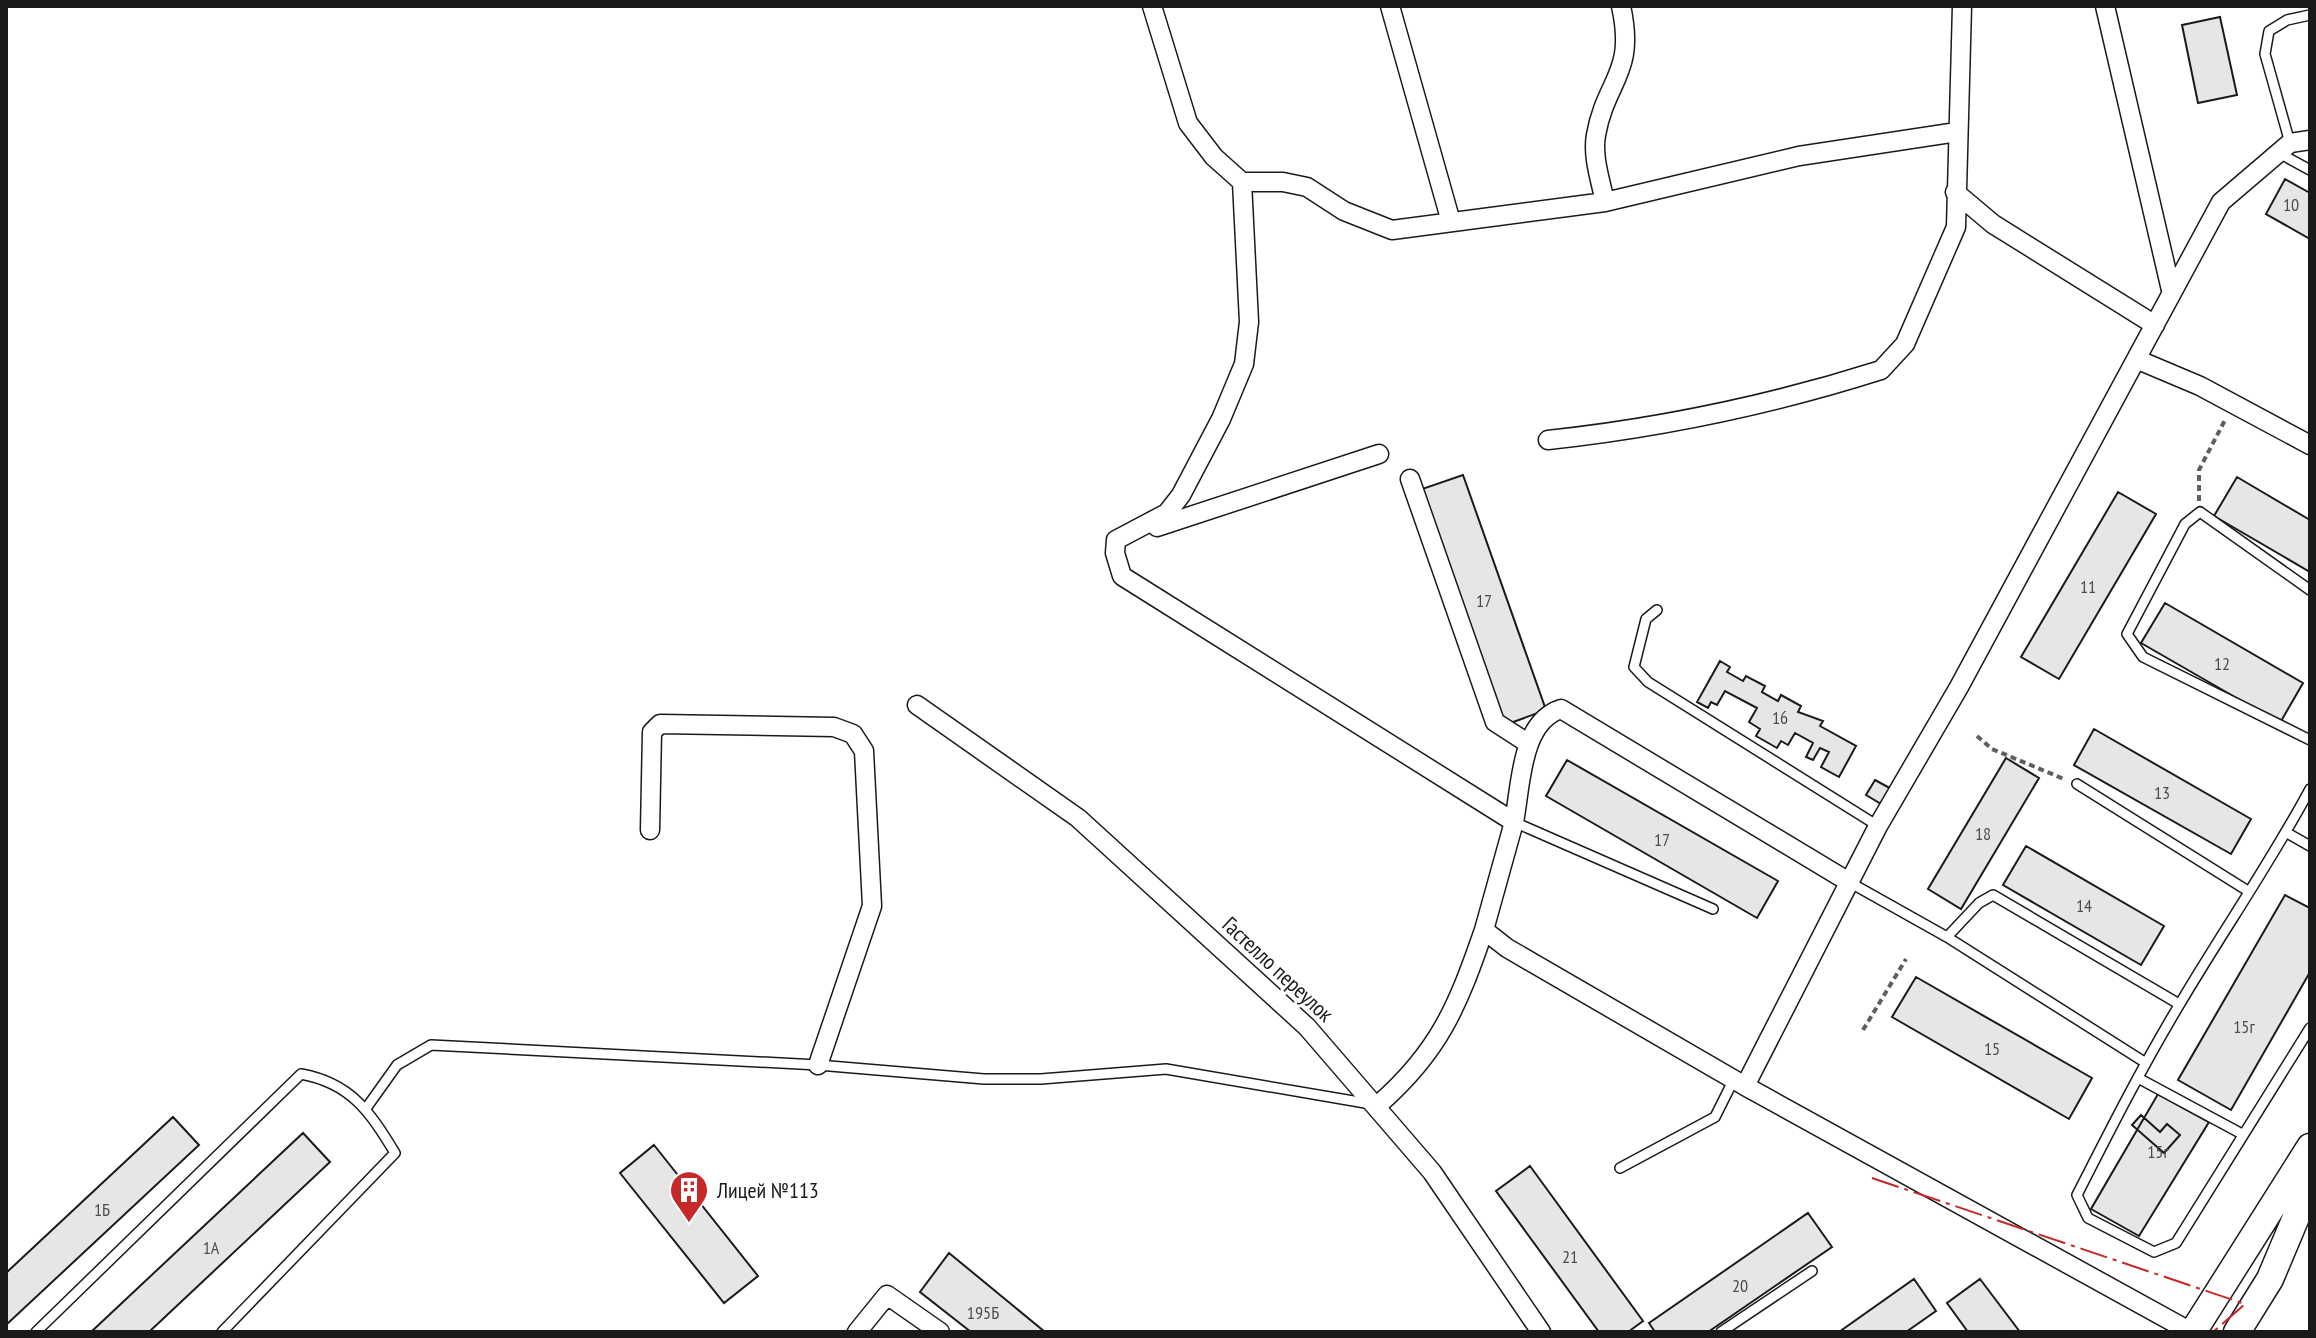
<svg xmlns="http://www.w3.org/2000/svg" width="2316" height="1338" viewBox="0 0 2316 1338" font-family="'PT Sans Narrow',sans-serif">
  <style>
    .building { fill: #e6e6e6; stroke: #1a1a1a; stroke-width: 2 }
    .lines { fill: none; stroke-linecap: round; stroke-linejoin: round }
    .lane-casing { stroke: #1a1a1a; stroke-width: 12 }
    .street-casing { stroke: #1a1a1a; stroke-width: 21 }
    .secondary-casing { stroke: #1a1a1a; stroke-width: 29 }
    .path { stroke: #5f5f5f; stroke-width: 4; stroke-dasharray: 6 4; stroke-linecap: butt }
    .lane { stroke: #fff; stroke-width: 9 }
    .street { stroke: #fff; stroke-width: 18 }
    .secondary { stroke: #fff; stroke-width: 26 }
    .power { stroke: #c62828; stroke-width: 2; stroke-dasharray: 28 6 4 6; stroke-linecap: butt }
    .labels { text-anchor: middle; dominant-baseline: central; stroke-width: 6; stroke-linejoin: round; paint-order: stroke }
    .number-label { font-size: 18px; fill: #4d4d4d }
    .street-label { font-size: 22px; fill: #1a1a1a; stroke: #fff }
    .poi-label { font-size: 22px; fill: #1a1a1a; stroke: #fff; text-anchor: start }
  </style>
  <rect width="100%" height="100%" fill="#fff"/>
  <path class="building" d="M2220 17 2237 95 2198 103 2182 25Z
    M2285 179 2310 193V239L2266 214Z
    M1463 475 1546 710 1505 725 1422 489Z
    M2237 477 2310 520V572L2214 516Z
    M2118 492 2156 514 2059 679 2021 657Z
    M2165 603 2303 683 2280 723 2141 643Z
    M1720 661 1730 667 1727 672 1743 681 1746 676 1765 686 1762 692 1778 701 1781 695 1801 706 1798 712 1823 721 1820 726 1856 746 1839 777 1821 767 1829 752 1820 748 1813 760 1806 757 1813 743 1795 733 1788 745 1781 741 1777 748 1756 736 1760 729 1749 722 1757 708 1725 691 1717 705 1711 702 1708 708 1697 702Z
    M2094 729 2251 819 2231 854 2074 765Z
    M2006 758 2039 778 1961 909 1928 889Z
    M1567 760 1778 881 1757 918 1546 796Z
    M1875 780 1897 792 1888 808 1866 795Z
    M2026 846 2164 926 2141 965 2003 885Z
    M2285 895 2310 908V972L2231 1110 2178 1080Z
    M1916 977 2092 1078 2069 1119 1892 1017Z
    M2158 1094 2209 1122 2139 1236 2091 1209Z
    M2141 1115 2160 1132 2167 1124 2180 1135 2164 1153 2132 1125Z
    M173 1117 199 1145 6 1325V1273Z
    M303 1133 330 1162 149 1332H91Z
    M654 1145 758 1276 724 1303 620 1173Z
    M1530 1166 1643 1321 1628 1332H1599L1496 1191Z
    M1808 1213 1832 1247 1708 1332H1655L1649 1323Z
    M949 1253 1045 1332H971L920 1292Z
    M1914 1279 1936 1311 1906 1332H1839Z
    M1980 1279 2020 1332H1968L1947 1303Z"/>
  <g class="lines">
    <g class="lane-casing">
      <path id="lane" d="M2290 143 2265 54 2269 31 2287 20 2310 15
        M2279 153 2310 170
        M2310 590 2200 512 2185 524 2127 634 2143 657 2310 740
        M1657 610 1646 619 1634 667 1648 682 1878 826
        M2077 784 2248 891
        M2310 789C2271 862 2223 931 2181 1002 2143 1065 2110 1130 2077 1195L2088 1218 2154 1252 2176 1243 2310 1028
        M1514 822 1713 909
        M2287 833 2310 846
        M1849 882 1947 937 2146 1063
        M1947 937 1979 903 1993 895 2179 1004
        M2138 1078 2242 1134
        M367 1107 397 1065 431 1045 818 1065 984 1079H1041L1166 1069 1371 1104
        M1620 1168 1715 1117 1733 1081
        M36 1332 301 1074C351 1083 370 1112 395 1153L222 1332
        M1721 1332 1812 1271"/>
    </g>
    <g class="street-casing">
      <path id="street" d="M1152 6 1188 123 1214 157 1242 182 1249 322 1244 364 1221 419 1181 495 1167 513 1116 540 1115 553 1122 576 1514 822 1484 930
        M1390 6 1451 222
        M2105 6 2171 290
        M1242 182H1283L1307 187 1344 211 1392 230 1605 202 1799 156 1957 132
        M1955 192 1993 224 2155 325
        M1605 202C1601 182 1592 157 1596 135 1606 79 1636 74 1621 6
        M2136 359 2200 386 2310 445
        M1548 440C1659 428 1774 404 1881 370L1905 344 1956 227 1962 6
        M1410 479 1495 722 1529 744
        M1157 527 1379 454
        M917 705 1078 818 1307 1027 1432 1172 1541 1332
        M1514 822C1521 787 1520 722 1561 709L1849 882
        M650 830 652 732 660 724 834 727 853 734 864 751 872 906 818 1065
        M1745 1086 2191 1332
        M1378 1105C1440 1051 1458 1005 1484 930L1507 948 1745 1086 1878 826 1959 687 2221 202 2290 143 2310 140
        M857 1332 887 1295 940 1332"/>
    </g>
    <g class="secondary-casing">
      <path id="secondary" d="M2193 1332 2310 1147
        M2237 1332 2270 1279 2310 1184"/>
    </g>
    <path class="path" d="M2199 501V470L2225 420
      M1977 736 1992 749 2064 779
      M1863 1030 1906 959"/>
    <use href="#lane" class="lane"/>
    <use href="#street" class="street"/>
    <use href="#secondary" class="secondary"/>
    <path class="power" d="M1872 1178 2245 1304 2213 1332"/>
  </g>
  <defs>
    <g id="building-pin" transform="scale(2)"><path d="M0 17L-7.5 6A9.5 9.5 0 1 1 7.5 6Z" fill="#c62828" stroke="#fff"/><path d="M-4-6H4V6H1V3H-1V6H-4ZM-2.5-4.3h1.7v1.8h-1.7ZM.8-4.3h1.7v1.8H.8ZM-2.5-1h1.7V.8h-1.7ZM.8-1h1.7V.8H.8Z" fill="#fff"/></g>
  </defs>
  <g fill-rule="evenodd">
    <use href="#building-pin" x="689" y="1190"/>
  </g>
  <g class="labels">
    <g class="number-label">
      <text x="2291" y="204">10</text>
      <text x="2088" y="586">11</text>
      <text x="1484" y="600">17</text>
      <text x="2222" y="663">12</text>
      <text x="1780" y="717">16</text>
      <text x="2162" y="792">13</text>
      <text x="1983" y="833">18</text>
      <text x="1662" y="839">17</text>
      <text x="2084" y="905">14</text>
      <text x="2244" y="1026">15г</text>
      <text x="1992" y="1048">15</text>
      <text x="2158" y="1151">15г</text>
      <text x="102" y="1209">1Б</text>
      <text x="211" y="1247">1А</text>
      <text x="1570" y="1256">21</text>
      <text x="1740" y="1285">20</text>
      <text x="983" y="1312">195Б</text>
    </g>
    <g class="street-label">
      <text transform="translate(1278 969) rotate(43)">Гастелло переулок</text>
    </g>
    <g class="poi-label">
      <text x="717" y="1190">Лицей №113</text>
    </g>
  </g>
  <rect width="2316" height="1338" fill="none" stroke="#1a1a1a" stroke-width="16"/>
</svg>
